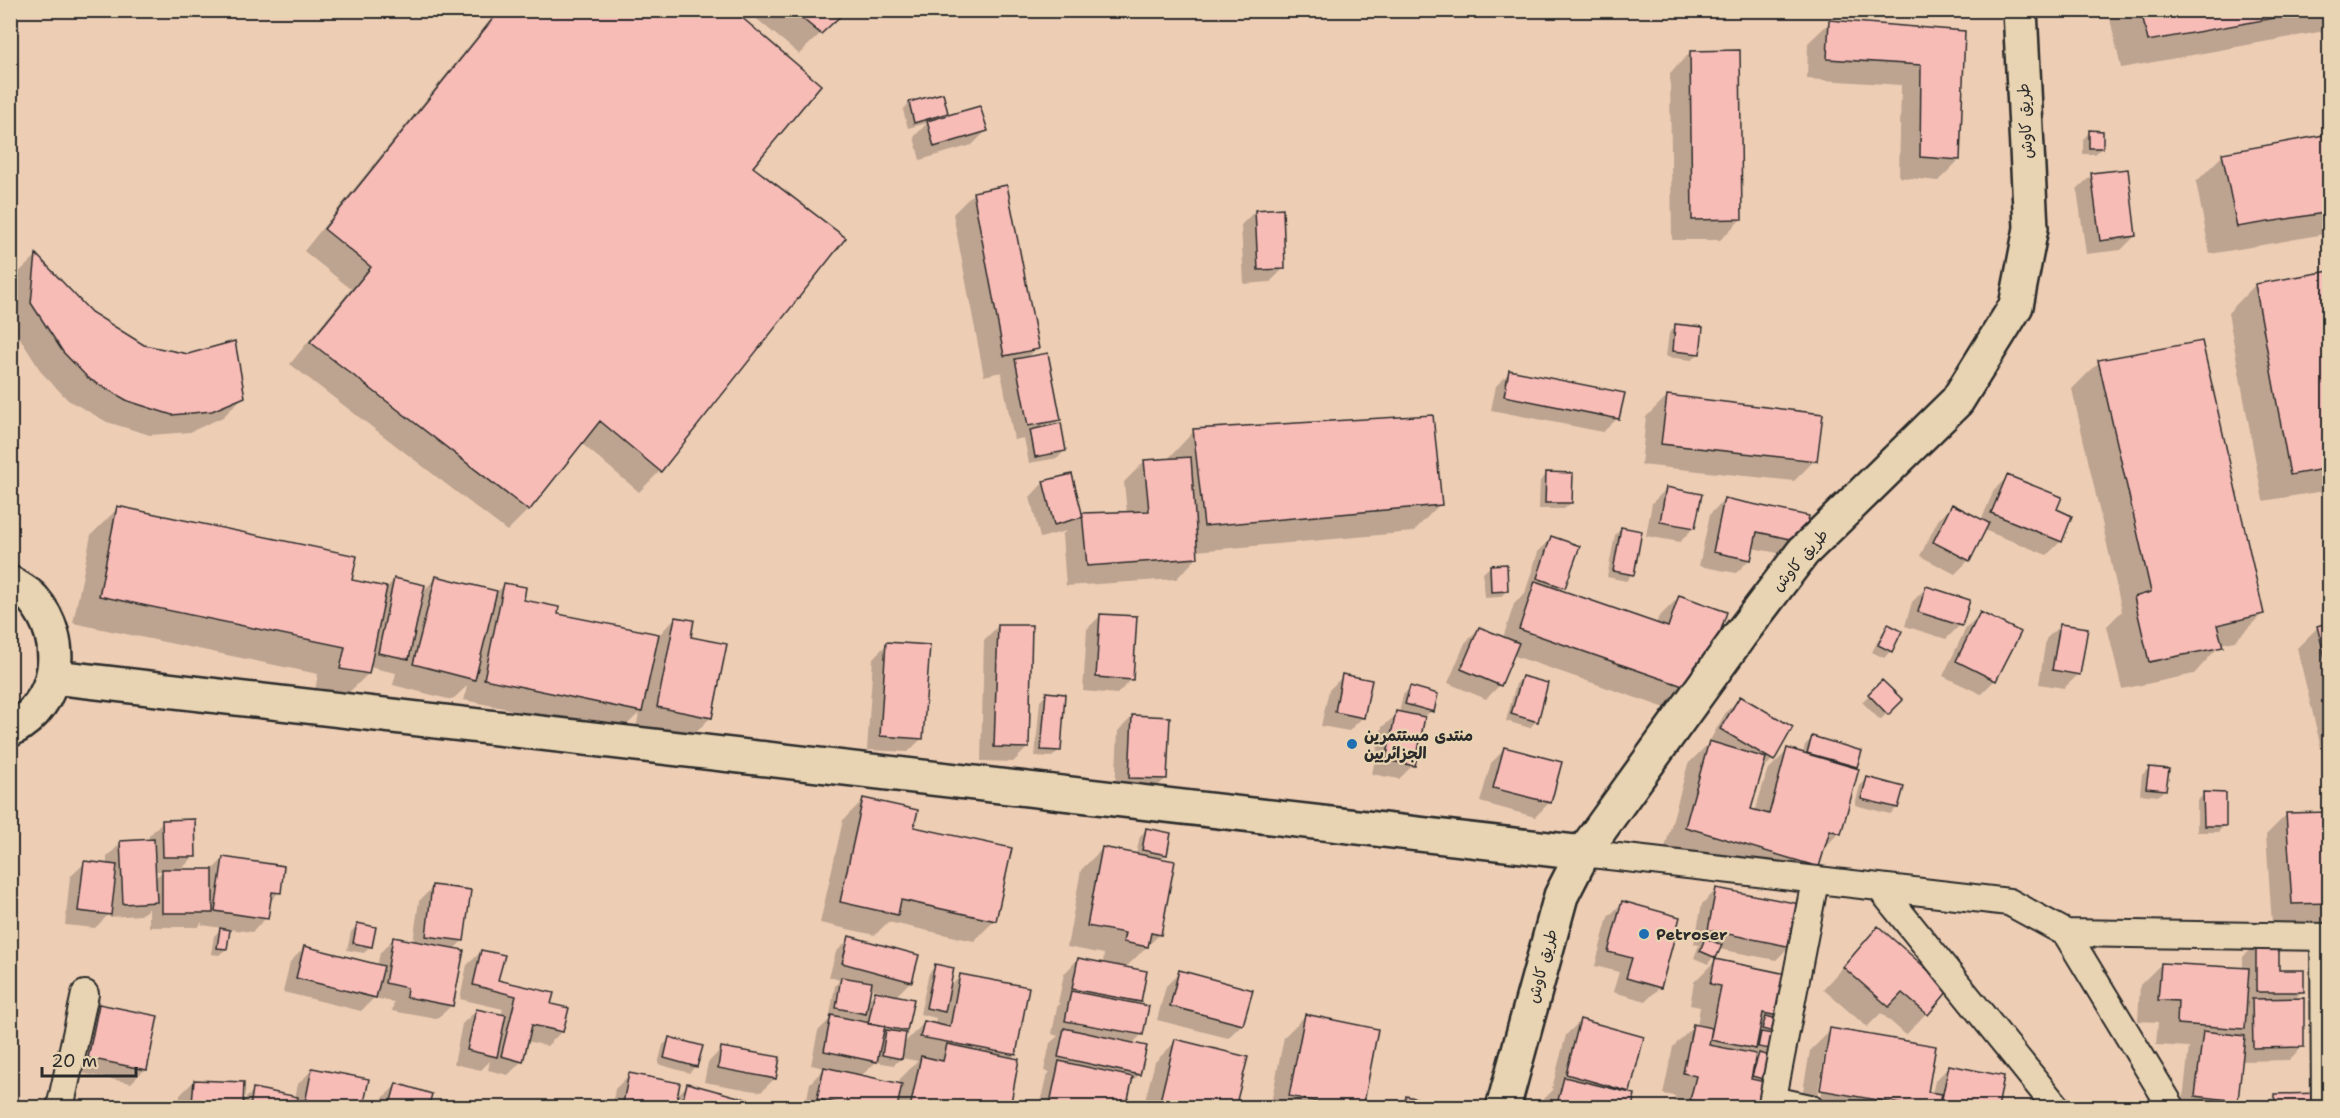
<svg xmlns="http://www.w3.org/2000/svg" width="2340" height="1118" viewBox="0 0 2340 1118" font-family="'Shantell Sans','Playpen Sans Arabic',sans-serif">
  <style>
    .shadow { fill: #0003; fill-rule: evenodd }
    .building { fill: #f8bcb7; stroke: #2b2b2b; stroke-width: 1.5 }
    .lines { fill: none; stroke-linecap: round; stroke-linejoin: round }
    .street-casing { stroke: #2b2b2b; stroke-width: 30 }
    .secondary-casing { stroke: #2b2b2b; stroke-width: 38 }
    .street { stroke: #e8d4b2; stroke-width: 26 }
    .secondary { stroke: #e8d4b2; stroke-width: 33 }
    .poi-dot { fill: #1f6fb2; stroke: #e8d4b2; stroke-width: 2 }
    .labels { text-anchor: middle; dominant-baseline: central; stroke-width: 4.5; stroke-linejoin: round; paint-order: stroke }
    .street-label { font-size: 16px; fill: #2b2b2b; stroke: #e8d4b2 }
    .poi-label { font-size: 16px; font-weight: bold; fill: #2b2b2b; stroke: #e8d4b2; text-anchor: start }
  </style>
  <rect width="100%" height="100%" fill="#edcdb4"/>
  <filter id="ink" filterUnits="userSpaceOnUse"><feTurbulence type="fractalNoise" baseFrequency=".0167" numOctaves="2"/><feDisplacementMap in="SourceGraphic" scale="12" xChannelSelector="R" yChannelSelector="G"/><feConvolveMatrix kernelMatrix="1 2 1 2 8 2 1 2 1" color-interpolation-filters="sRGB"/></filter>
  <g filter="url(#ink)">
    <path class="shadow" d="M498 10H731L751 167 660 471 639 492 581 443 528 510 507 531 290 364 351 289 304 251Z
      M746 10H845L799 54Z
      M2108 10H2330V30L2121 68Z
      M1830 22 1963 32 1959 160 1938 181 1899 177 1901 85 1807 79 1808 43Z
      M1691 52 1741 219 1720 240H1672L1670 73Z
      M909 103 946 113 940 119 986 131 972 145 920 160 914 137 927 123 908 128 903 110Z
      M2090 132 2102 148 2095 154H2083V139Z
      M2330 136V233L2210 254 2196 182 2223 155Z
      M2092 175 2135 236 2121 250 2086 254 2077 189Z
      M974 193 1037 348 1027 358 1059 419 1052 427 1064 451 1058 458 1029 463 1024 438 1014 440 1001 372 984 376 953 214Z
      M1255 211 1284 268 1270 282 1244 284 1241 225Z
      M36 256 90 313 143 347 244 396 223 417 190 432 150 435 107 422 68 400 42 373 11 324 15 276Z
      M2330 273V490L2263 501 2228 313 2255 285Z
      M1676 326 1699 353 1692 360 1666 357 1669 333Z
      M2099 362 2262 614 2235 641 2221 644 2194 674 2122 689 2107 626 2122 611 2072 389Z
      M1510 372 1618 418 1603 432 1491 410 1496 386Z
      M1667 396 1815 460 1794 481 1641 465 1646 417Z
      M1194 431 1440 504 1413 532 1196 551 1197 558 1176 579 1066 586 1062 535 1066 531 1040 538 1030 497 1044 482 1081 516 1127 513 1124 482 1145 461 1167 460Z
      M1547 474 1571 503 1564 509H1539L1540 481Z
      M2008 476 2055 510 2061 541 2047 555 1984 530 1969 560 1955 574 1920 556 1938 520 1952 506 1981 521 1994 490Z
      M1666 489 1694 527 1680 542 1646 536 1652 503Z
      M1724 500 1807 517 1788 555 1752 548 1750 559 1736 573 1699 566 1710 514Z
      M118 508 350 581 386 588 394 580 422 592 436 578 496 593 505 584 522 601 556 615 658 636 675 618 689 639 711 717 690 738 636 728 639 713 620 732 464 700 467 686 452 700 393 685 396 673 369 667 368 674 340 701 314 696 318 674 73 623 91 535Z
      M1622 528 1632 574 1626 581 1607 577 1615 535Z
      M1552 538 1564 587 1560 591 1656 625 1658 618 1679 597 1726 613 1677 712 1512 655 1500 685 1486 699 1448 683 1465 643 1479 628 1503 638 1514 604 1525 593 1538 552Z
      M1490 567 1507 591 1500 597 1485 598 1483 573Z
      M1926 588 1960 625 1946 639 1905 626 1912 602Z
      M1980 614 1995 680 1981 694 1943 676 1966 628Z
      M1101 615 1131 680 1117 694 1083 691 1087 629Z
      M2330 624V785L2297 648 2318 627Z
      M2060 625 2079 674 2064 688 2039 684 2046 639Z
      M998 626 1027 748 1013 762 981 761 984 640Z
      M1888 626 1891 651 1884 658 1872 652 1882 633Z
      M887 644 922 738 908 752 867 750 873 658Z
      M1343 676 1363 717 1349 731 1321 726 1329 690Z
      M1523 677 1536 721 1530 728 1506 721 1516 684Z
      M1882 682 1901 700 1880 720 1862 702Z
      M1410 688 1432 711 1423 717 1413 765 1399 779 1372 774 1382 727 1399 713 1403 695Z
      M1047 694 1059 750 1052 757 1035 756 1040 701Z
      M1740 698 1772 760 1760 772 1749 810 1755 812 1767 771 1788 750 1803 754 1805 745 1812 738 1856 767 1839 833 1823 849 1818 866 1797 887 1665 848 1688 764 1708 744 1726 712Z
      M1132 717 1165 779 1151 793 1115 791 1118 731Z
      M1505 749 1549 803 1535 817 1480 802 1491 763Z
      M2149 768 2165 789 2158 796 2140 794 2142 775Z
      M1867 779 1897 808 1890 814 1855 805 1860 786Z
      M2204 794 2225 825 2218 832H2197V801Z
      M864 799 913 828 995 920 974 941 888 922 875 935 820 923 843 820Z
      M2330 813V922L2272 924 2266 835 2287 814Z
      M163 821 194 856 180 871 212 870 223 859 279 892 269 903 266 918 252 932 229 929 226 949 219 955 211 954 214 936 222 928 202 925V922L198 927H149V908L141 915 109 917V914L95 928 65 925 70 877 85 863 107 866V857L121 843 149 841V836ZM154 871H163L154 879Z
      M1147 829 1166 854 1160 860V934L1125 968 1139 1001 1135 1005 1142 1034 1132 1044 1139 1075 1129 1084 1125 1108H1039L1046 1077 1050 1072 1044 1071 1050 1043 1058 1036 1052 1034 1057 1007 1061 1003H1058L1064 974 1078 959 1103 964 1104 954 1067 947 1081 870 1102 849 1136 855 1140 836Z
      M433 887 463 940 453 950 452 1005 437 1019 392 1011 394 1002 374 998 361 1011 283 992 290 962 304 948 377 966 380 953 394 938 413 942 419 901Z
      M1716 890 1790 946 1776 960 1719 949 1708 964 1694 958 1699 945 1694 944 1702 904Z
      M1622 903 1660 987 1646 1001 1613 992 1619 972 1595 966 1608 917Z
      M357 925 371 946 364 953 347 950 351 932Z
      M1878 928 1928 971 1951 986 1906 1035 1881 1013 1867 1027 1823 989Z
      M850 938 911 981 895 997 906 1031 902 1034 903 1044 924 1023 935 1025 936 1018 920 1014 929 973 936 966 948 988 961 976 1015 1055 1011 1058 1008 1108H805L810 1083 825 1068 811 1065 818 1031 833 1016 830 1015 835 986 840 980 829 977 836 952ZM869 988 885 992 884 995 875 993 867 1001ZM901 1058 918 1061 900 1079 899 1085 860 1077 876 1062 894 1065Z
      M2257 942 2277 971 2302 991 2294 1000 2303 1046 2289 1060 2241 1061 2237 1100 2229 1108H2182L2189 1047 2156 1045 2158 1022 2138 1021 2140 985 2161 964 2243 969V957Z
      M482 951 497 981 549 1005 567 1009 561 1032 547 1046 527 1041 522 1061 508 1075 488 1070 490 1061 481 1070 454 1064 462 1024 477 1010 501 1016 503 1009 460 999 467 965Z
      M1715 961 1794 977 1767 1108H1673L1675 1096 1663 1094 1673 1047 1694 1026H1697L1700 1007 1690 1005 1694 982ZM1754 1053 1759 1054 1753 1061Z
      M1180 972 1242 1024 1228 1038 1157 1020 1166 986Z
      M100 1005 145 1069 131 1083 75 1072 86 1020Z
      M1305 1016 1361 1108H1270L1284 1037Z
      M1580 1021 1628 1091 1626 1094 1630 1108H1541L1543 1100 1554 1089 1552 1088 1566 1035Z
      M1831 1030 1926 1093 1932 1094 1935 1081 1949 1067 1996 1108H1800L1810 1051ZM1825 1052H1828L1820 1098 1817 1097Z
      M670 1039 696 1066 689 1073 658 1064 663 1045Z
      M1176 1041 1234 1108H1143L1155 1062Z
      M722 1048 775 1078 761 1092 704 1082 708 1063Z
      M312 1070 362 1108H180V1095L194 1081 241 1103 254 1090 295 1098 298 1084Z
      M629 1075 675 1097 688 1085 766 1108H612L615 1089Z
      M396 1085 427 1108H380L382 1099Z
      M2276 1095 2322 1108H2264Z
      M1407 1098 1453 1108H1397Z"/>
    <path class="building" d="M500 10H733L821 85 753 167 846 238 661 472 600 421 529 511 310 342 371 267 324 229Z
      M792 10H847L821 34Z
      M2141 10H2319L2148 41Z
      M1829 20 1965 31 1960 160 1920 157 1921 65 1827 59Z
      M1740 50 1742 219 1692 220 1690 51Z
      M943 93 948 113 914 123 909 102Z
      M980 106 988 131 934 147 927 121Z
      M2089 130 2103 131V148H2089Z
      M2330 134V212L2237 227 2222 153Z
      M2128 169 2136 236 2100 241 2091 173Z
      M1007 185 1039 349 1004 356 973 192Z
      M1283 208 1285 269 1258 270 1255 210Z
      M36 254 91 312 144 345 188 354 235 341 245 397 212 411 172 415 128 401 89 379 63 352 31 303Z
      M2330 271V468L2290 475 2255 284Z
      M1675 324 1703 327 1700 354 1673 351Z
      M2202 341 2264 614 2217 625 2223 647 2149 662 2134 597 2151 592 2098 360Z
      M1048 353 1061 420 1028 426 1015 359Z
      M1509 370 1625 393 1619 419 1504 396Z
      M1667 395 1823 414 1817 461 1661 444Z
      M1433 415 1442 505 1204 526 1193 429Z
      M1061 423 1066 451 1035 457 1030 430Z
      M1191 457 1198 558 1087 566 1082 513 1149 511 1144 460Z
      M1546 472 1573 473 1572 503H1545Z
      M1072 474 1083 517 1054 525 1043 481Z
      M2007 475 2062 497 2057 509 2072 516 2062 542 1991 513Z
      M1666 487 1702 494 1695 528 1660 522Z
      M1724 498 1809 516 1804 542 1757 532 1751 560 1713 552Z
      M1952 504 1989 523 1970 561 1933 542Z
      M117 506 357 556 352 580 387 587 369 674 340 669 345 647 99 596Z
      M1621 527 1642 531 1634 575 1613 571Z
      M1551 536 1580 546 1565 588 1537 578Z
      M1507 564 1508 591 1491 592 1490 565Z
      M436 576 497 591 475 680 413 664Z
      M394 578 425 585 409 659 378 653Z
      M1535 581 1668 627 1679 595 1727 612 1700 692 1519 629Z
      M504 583 526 587 524 600 559 607 558 614 659 634 642 712 484 679Z
      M1926 586 1970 600 1962 626 1918 612Z
      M1980 612 2021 632 1996 681 1956 661Z
      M1100 614 1137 616 1133 680 1096 677Z
      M675 617 694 620 691 637 727 644 712 718 657 707Z
      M2330 622V677L2317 626Z
      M1888 624 1902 631 1892 652 1878 645Z
      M2060 624 2088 628 2080 675 2052 670Z
      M998 625H1032L1029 748 994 747Z
      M1479 627 1519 643 1501 686 1461 669Z
      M886 642 930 645 923 739 880 736Z
      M1342 674 1372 680 1364 718 1335 712Z
      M1522 676 1548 683 1538 722 1511 714Z
      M1882 680 1903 700 1888 715 1868 694Z
      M1410 686 1438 694 1434 712 1405 704Z
      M1046 692 1065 694 1061 751 1041 750Z
      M1740 696 1793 727 1774 761 1720 729Z
      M1396 711 1425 717 1415 766 1386 760Z
      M1132 715 1170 717 1167 779 1129 778Z
      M1812 736 1862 751 1857 767 1807 753Z
      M1709 741 1766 758 1751 809 1769 814 1787 748 1859 769 1841 834 1830 830 1819 867 1685 827Z
      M1504 747 1562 762 1551 803 1493 788Z
      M2149 767 2169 769 2166 790 2146 788Z
      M1867 777 1904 787 1898 808 1861 799Z
      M2203 792 2226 793V826H2204Z
      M863 798 918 810 914 827 1012 848 996 921 901 900 898 915 840 902Z
      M2330 812V903L2292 904 2286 813Z
      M195 819 196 857H163L162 820Z
      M1146 828 1171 833 1167 855 1142 850Z
      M154 839 157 902 123 904 120 841Z
      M1102 847 1175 861 1161 935 1151 933 1148 947 1123 942 1125 933 1087 926Z
      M223 857 284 866 281 893 272 892 268 919 215 911Z
      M84 861 117 865 111 915 78 911Z
      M162 869H213V913H162Z
      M432 885 471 890 464 941 426 936Z
      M1716 888 1800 904 1792 947 1708 930Z
      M1622 901 1680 917 1661 988 1626 978 1632 958 1608 952Z
      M357 923 376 927 372 947 353 943Z
      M1878 926 1928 970 1931 966 1953 985 1928 1015 1902 993 1889 1007 1843 967Z
      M220 928 230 930 227 949 217 948Z
      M849 936 919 955 912 982 842 963Z
      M393 937 464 950 453 1006 406 997 407 988 385 983Z
      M1705 938 1722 945 1716 958 1700 951Z
      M2256 941H2279V970H2304V992H2256Z
      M304 946 384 966 376 998 296 978Z
      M481 950 505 955 498 980 554 993 551 1004 569 1008 563 1032 532 1025 523 1062 501 1056 516 996 473 985Z
      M1078 958 1147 971 1141 1002 1072 989Z
      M1715 959 1796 976 1788 1018 1763 1013 1756 1049 1710 1040 1721 986 1710 984Z
      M2161 963 2249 968 2245 1029 2177 1024 2178 1001 2158 1000Z
      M935 964 954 968 945 1012 926 1008Z
      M1179 970 1253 990 1243 1025 1170 1006Z
      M960 974 1029 987 1016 1055 920 1037 924 1021 950 1027Z
      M841 977 872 982 866 1014 836 1008Z
      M875 991 914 999 907 1031 868 1024Z
      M1071 991 1149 1006 1143 1035 1065 1021Z
      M2304 998V1047L2253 1048 2252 999Z
      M99 1004 158 1016 147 1070 88 1058Z
      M476 1009 506 1015 497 1057 467 1050Z
      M1305 1014 1378 1029 1363 1108H1347L1289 1096Z
      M831 1015 885 1026 877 1062 824 1051Z
      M1766 1016 1781 1020 1777 1033 1762 1029Z
      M1580 1019 1644 1037 1630 1092 1566 1074Z
      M1693 1024 1712 1028 1709 1045 1756 1054 1751 1079 1774 1084 1769 1108H1726L1690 1100 1696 1076 1683 1073Z
      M1064 1028 1147 1046 1140 1075 1058 1057Z
      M1830 1028 1936 1046 1928 1092 1942 1094 1939 1108H1922L1820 1090Z
      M886 1030 906 1033 902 1059 882 1055Z
      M2203 1031 2245 1036 2238 1101 2195 1096Z
      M1761 1032 1779 1035 1776 1050 1758 1047Z
      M669 1037 703 1046 697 1067 664 1058Z
      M1175 1039 1248 1057 1235 1108 1159 1105Z
      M947 1044 1019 1059 1010 1108H910L921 1056 943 1061Z
      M721 1047 780 1057 776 1079 718 1068Z
      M1759 1053 1780 1059 1773 1082 1752 1076Z
      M1059 1061 1133 1077 1126 1108H1049Z
      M1949 1065 2004 1076 1998 1108H1940Z
      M824 1067 902 1084 897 1108H858L817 1099Z
      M312 1068 369 1079 363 1108H304Z
      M629 1073 680 1083 675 1108H622Z
      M1564 1077 1635 1094 1632 1108H1556Z
      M194 1080 244 1082 243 1106 192 1104Z
      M396 1083 432 1094 428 1108H389Z
      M687 1083 768 1105 767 1108 681 1107Z
      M253 1088 298 1097 296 1108H250Z
      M2324 1093V1108H2275V1094Z
      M1406 1096 1460 1108H1404Z"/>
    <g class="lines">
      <g class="street-casing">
        <path id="street" d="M1583 853 2009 902 2066 933 2330 937
          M1880 888 2057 1108
          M2066 933 2172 1108
          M2324 937 2325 1108
          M1773 1100 1810 1108
          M60 1108 85 994
          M1771 1108 1815 881"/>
      </g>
      <g class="secondary-casing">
        <path id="secondary" d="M10 583C18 588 27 592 33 599 69 641 60 704 10 730
          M54 677 1583 853
          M1503 1108 1561 896 1583 853 1740 635 1803 552 1957 401 2016 306 2031 228 2020 10"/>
      </g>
      <use href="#street" class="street"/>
      <use href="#secondary" class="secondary"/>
    </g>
  </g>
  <g class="poi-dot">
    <circle cx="1352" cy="744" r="6"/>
    <circle cx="1644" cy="934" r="6"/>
  </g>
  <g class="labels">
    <g class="street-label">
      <text transform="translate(2025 121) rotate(-93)">طريق كاوش</text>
      <text transform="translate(1800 560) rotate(-49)">طريق كاوش</text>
      <text transform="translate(1542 966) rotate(-75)">طريق كاوش</text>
    </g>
    <g class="poi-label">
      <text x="1364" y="735">منتدى مستتمرين<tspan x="1364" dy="18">الجزائريين</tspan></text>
      <text x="1656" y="934">Petroser</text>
    </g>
  </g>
  <rect width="2340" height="1118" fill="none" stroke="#e8d4b2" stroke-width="36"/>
  <rect x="18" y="18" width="2304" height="1082" fill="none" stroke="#2b2b2b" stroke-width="2" filter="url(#ink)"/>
  <path d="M42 1067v9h94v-9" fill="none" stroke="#2b2b2b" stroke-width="3"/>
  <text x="51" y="1067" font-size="18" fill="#2b2b2b" stroke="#e8d4b2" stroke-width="4.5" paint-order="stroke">20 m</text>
</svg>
